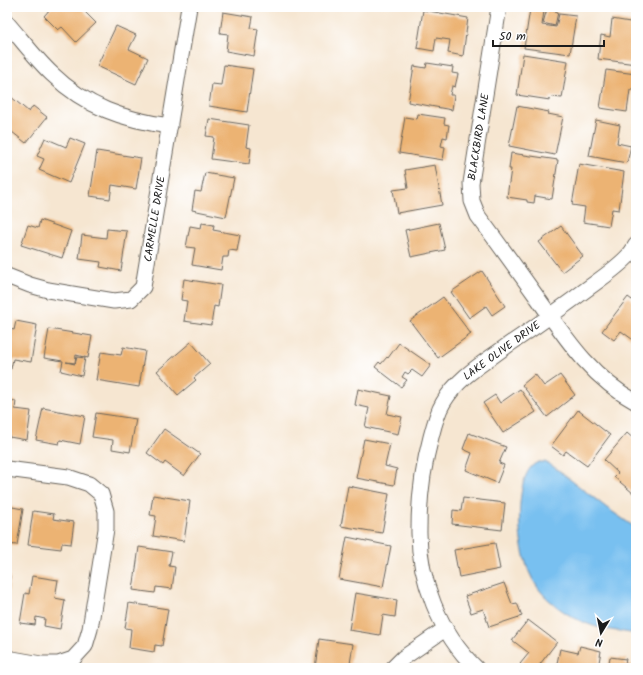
<svg xmlns="http://www.w3.org/2000/svg" width="643" height="675" viewBox="0 0 643 675" font-family="Kalam,sans-serif">
  <style>
    .water { fill: #78c0f0; stroke: #4a6e86 }
    .building { fill: #ecb373 }
    .lines { fill: none; stroke-linecap: round; stroke-linejoin: round }
    .minor-casing { stroke: #68635b; stroke-width: 17 }
    .minor { stroke: #fff; stroke-width: 15 }
    .labels { text-anchor: middle; dominant-baseline: central; stroke-width: 4; stroke-linejoin: round; paint-order: stroke }
    .street-label { font-size: 11px; fill: #1c1c1c; stroke: #fff }
  </style>
  <rect width="100%" height="100%" fill="#fff"/>
  <filter id="ink" filterUnits="userSpaceOnUse"><feTurbulence type="fractalNoise" baseFrequency=".025" numOctaves="2"/><feDisplacementMap in="SourceGraphic" scale="8" xChannelSelector="R" yChannelSelector="G"/><feConvolveMatrix kernelMatrix="1 2 1 2 8 2 1 2 1" color-interpolation-filters="sRGB"/></filter>
  <filter id="wash" filterUnits="userSpaceOnUse"><feTurbulence type="fractalNoise" baseFrequency=".012" numOctaves="4" result="noise"/><feDisplacementMap in="SourceGraphic" scale="16" xChannelSelector="R" yChannelSelector="G"/><feGaussianBlur stdDeviation="0.9" result="paint"/><feColorMatrix in="noise" values="0 0 0 0 0 0 0 0 0 0 0 0 0 0 0 0 0 1.4 0 .05"/><feComposite in="paint" operator="in"/></filter>
  <g filter="url(#wash)">
    <rect width="100%" height="100%" fill="#f6e6d1"/>
    <path class="water" d="M539 462H545L554 467 607 508 636 528V634C621 631 602 630 588 624 574 619 560 610 549 600 543 595 536 586 532 578 527 569 524 557 522 546 518 528 516 468 539 462Z"/>
    <g id="blocks">
      <path class="building" d="M52 7H80L96 23 76 42 62 27 58 30 44 16Z
        M458 7H469V9L458 8Z
        M622 7H636V10L622 8Z
        M530 9 544 11 542 25 556 27 559 14 576 16 570 54 524 48Z
        M547 9 558 12 555 26 543 23Z
        M423 10 468 18 463 56 448 53 450 40 436 38 434 51 417 48Z
        M223 12 253 17 251 28 258 29 254 56 226 51 228 34 220 33Z
        M612 19 636 23V64L598 59 601 35 610 37Z
        M116 26 136 35 129 49 148 58 136 84 97 66Z
        M523 54 568 61 562 98 551 97 550 100 517 95Z
        M427 63 453 67 452 73 458 74 455 87 452 86 450 95H454L452 110 408 102 414 66 426 68Z
        M224 65 253 69 247 112 209 106 212 84 221 85Z
        M606 70 636 74V90H630L627 112 600 108Z
        M10 96 29 112 33 106 47 117 26 143 7 128V100Z
        M517 106 549 112 548 114 563 117 555 155 509 146Z
        M418 114 445 118 444 124 449 125 447 138 443 137 441 146 445 147 443 160 399 153 405 117 417 119Z
        M209 119 249 125 246 147 251 148 249 164 211 159 214 137 206 136Z
        M596 120 620 125 617 143 631 146 627 163 589 156Z
        M45 138 66 147 70 138 85 144 69 183 39 170 44 159 37 156Z
        M97 151 141 158 136 189 112 185 110 199 90 196Z
        M511 153 558 160 552 199 535 196 534 203 527 202V200L507 197 511 169H509Z
        M579 164 624 172 619 210 612 209 609 226 583 222 585 207 572 205Z
        M435 165 442 205 397 213 393 190 408 188 405 170Z
        M205 173 234 178 226 217 192 210 195 191 201 192Z
        M40 220 71 231 62 258 21 245 28 225 38 228Z
        M202 223 214 225 213 230 240 235 237 251 229 250 228 257H223L221 270 192 265 195 248 186 247 190 226 201 228Z
        M439 223 445 250 411 257 405 230Z
        M561 226 583 256 562 272 539 242Z
        M107 229 127 231 121 271 100 267 101 262 79 259 82 235 106 238Z
        M482 271 505 306 492 315 486 306 469 318 451 292Z
        M184 279 221 285 218 307 214 306 211 325 184 321 187 301 181 300Z
        M443 297 471 334 438 358 410 321Z
        M628 297 636 303V342L621 331 614 340 602 331Z
        M16 321 37 325 31 362 13 359 11 369 7 368V328L14 330Z
        M49 329 92 336 88 358 76 355 75 363 66 362 75 364 77 357 85 358 82 376 61 371 63 361 44 358Z
        M191 342 210 364 194 378 196 380 178 395 157 371Z
        M399 343 431 365 422 377 412 370 408 374 405 372 402 377 407 380 401 387 375 367 379 362 381 364 387 357 388 358Z
        M123 347 145 351 139 387 96 380 101 352 121 355Z
        M535 374 544 386 560 375 575 395 547 417 522 385Z
        M358 389 391 396 387 414 402 417 398 434 365 427 369 408 355 405Z
        M520 389 536 412 503 433 483 403 495 395 500 403Z
        M7 400 16 401 15 409 31 411 27 440 9 437 10 428H7Z
        M43 408 85 416 80 444 60 440 59 444 36 440Z
        M578 410 610 435 587 466 566 451 563 455 551 446Z
        M96 413 136 419 130 452 112 449 113 440 92 437Z
        M164 429 200 454 184 476 165 462 163 465 147 453Z
        M469 433 506 447 499 463 504 465 497 483 466 470 472 453 463 449Z
        M627 433 636 441V490L633 493 614 477 618 473 604 460Z
        M364 439 390 444 385 466 397 469 394 485 356 478Z
        M348 486 389 494 382 533 341 526Z
        M153 495 190 501 184 541 153 536 156 516 150 515Z
        M463 498 505 503 502 530 452 524 453 510 461 511Z
        M7 506 23 509 17 545 7 544Z
        M33 511 54 514 53 519 74 522 71 544 62 543 61 549 28 545Z
        M347 537 391 546 383 587 339 579Z
        M495 543 500 569 459 577 454 550Z
        M139 547 172 552 169 566 175 567 172 589 156 587 155 593 133 590Z
        M7 576H10L8 593H7Z
        M32 576 58 580 55 598 65 600 60 629 44 626 45 619 36 617 35 625 20 623 25 593 29 594Z
        M504 583 512 604 517 603 522 616 489 627 483 609 471 613 465 596Z
        M355 593 397 600 395 617 383 615 380 635 349 630Z
        M129 603 168 609 162 646 155 645 154 652 129 648 131 629 125 628Z
        M528 620 557 642 537 668H525L520 664 529 653 512 640Z
        M319 639 353 644 350 664 360 666V668H315Z
        M580 646 601 651 598 668H556L560 649 578 653Z
        M610 657 626 659 625 664 636 666V668H608Z"/>
    </g>
  </g>
  <g filter="url(#ink)">
    <use href="#blocks" fill-opacity="0" stroke="#68635b" stroke-width="1"/>
    <g class="lines">
      <g class="minor-casing">
        <path id="minor" d="M499 7 471 183 472 201 478 216C499 244 519 272 539 300 567 340 592 378 636 402
          M7 23C22 40 35 58 52 74 86 107 124 120 170 126
          M7 276 30 285 48 290 114 301 131 299 143 287 189 7
          M7 469 68 477 89 484 101 494 106 511V529L90 629 85 646 73 659 58 664H41L7 658
          M393 668 403 658 445 629
          M476 668C440 634 418 578 419 529 419 498 423 467 431 437 434 425 437 413 443 403 458 377 485 362 508 345 531 330 553 314 575 298 591 285 616 270 629 255 632 252 634 248 636 245"/>
      </g>
      <use href="#minor" class="minor"/>
    </g>
  </g>
  <g class="labels">
    <g class="street-label">
      <text transform="translate(479 137) rotate(-81)">BLACKBIRD LANE</text>
      <text transform="translate(155 219) rotate(-81)">CARMELLE DRIVE</text>
      <text transform="translate(502 351) rotate(-36)">LAKE OLIVE DRIVE</text>
    </g>
  </g>
  <rect width="643" height="675" fill="none" stroke="#fff" stroke-width="24"/>
  <g transform="translate(601 633) rotate(190)" stroke="#ffffff" stroke-width="3" paint-order="stroke">
  <path d="M0-3L7 15L0 10L-7 15Z" fill="#1c1c1c"/>
  <text y="-6" font-size="11" font-weight="bold" text-anchor="middle" fill="#1c1c1c">N</text>
  </g>
  <path d="M493 40v6h111v-6" fill="none" stroke="#1c1c1c" stroke-width="2"/>
  <text x="499" y="40" font-size="12" fill="#1c1c1c" stroke="#ffffff" stroke-width="3" paint-order="stroke">50 m</text>
</svg>
